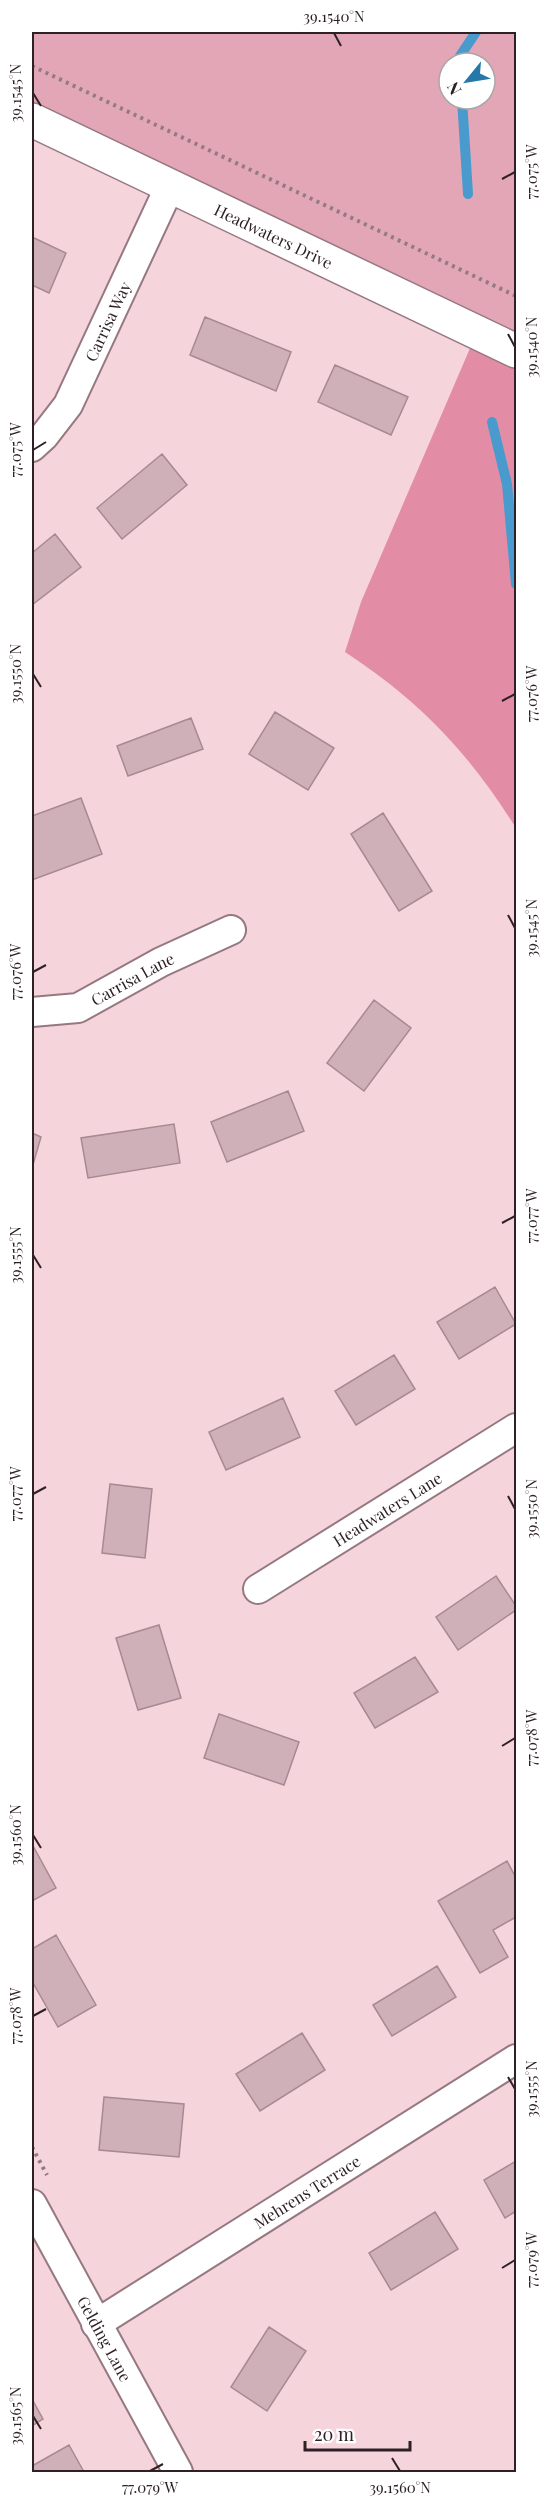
<svg xmlns="http://www.w3.org/2000/svg" width="548" height="2504" viewBox="0 0 548 2504" font-family="'Playfair Display',serif">
  <style>
    .green { fill: #e3a6b7; fill-rule: evenodd }
    .forest { fill: #e38ca6 }
    .lines { fill: none; stroke-linecap: round; stroke-linejoin: round }
    .stream { stroke: #499acd; stroke-width: 10 }
    .building { fill: #d0b0b8; stroke: #a78991; stroke-width: 1.5 }
    .street-casing { stroke: #967880; stroke-width: 32 }
    .secondary-casing { stroke: #967880; stroke-width: 36 }
    .path { stroke: #927b81; stroke-width: 4; stroke-dasharray: 3 4.5; stroke-linecap: butt }
    .street { stroke: #fff; stroke-width: 28 }
    .secondary { stroke: #fff; stroke-width: 33 }
    .ticks { fill: none; stroke: #2e2125; stroke-width: 2 }
    .labels { text-anchor: middle; dominant-baseline: central; stroke-width: 5; stroke-linejoin: round; paint-order: stroke }
    .street-label { font-size: 16px; fill: #2e2125; stroke: #fff }
    .neatline { fill: none; stroke: #2e2125; stroke-width: 2 }
    .ticks-label { font-size: 15px; text-anchor: middle; fill: #2e2125 }
  </style>
  <rect width="100%" height="100%" fill="#f5d4dc"/>
  <path class="green" d="M32 32H516V351L32 120ZM449 63H485V99H449Z"/>
  <path class="forest" d="M477 332 516 351V828C468 752 421 702 345 652L361 602Z"/>
  <g class="lines">
    <path class="stream" d="M460 63V56L476 32
      M462 99 468 194
      M492 422 507 484 516 584"/>
  </g>
  <path class="building" d="M32 237 66 253 49 293 32 285Z
    M205 317 291 352 276 391 190 355Z
    M335 365 408 397 391 435 318 402Z
    M162 454 187 485 122 539 97 508Z
    M55 534 81 567 32 605V553Z
    M275 712 334 748 308 790 249 754Z
    M191 718 203 749 128 776 117 746Z
    M81 798 102 854 32 880V816Z
    M383 813 432 891 399 911 351 834Z
    M374 1000 411 1028 364 1091 327 1063Z
    M288 1091 304 1131 227 1162 211 1122Z
    M174 1124 180 1163 88 1178 81 1138Z
    M32 1133 41 1137 32 1168Z
    M495 1287 516 1324 459 1359 437 1322Z
    M394 1355 415 1389 356 1425 335 1391Z
    M283 1398 300 1437 226 1470 209 1432Z
    M110 1484 152 1489 145 1558 102 1553Z
    M496 1576 516 1606V1610L458 1650 436 1617Z
    M159 1625 181 1698 138 1710 116 1638Z
    M415 1657 438 1692 375 1728 354 1693Z
    M219 1714 299 1742 284 1785 204 1758Z
    M32 1844 56 1888 32 1901Z
    M507 1861 516 1878V1917L493 1930 508 1957 480 1973 438 1901Z
    M56 1935 96 2005 58 2027 32 1981V1949Z
    M437 1966 456 1997 392 2036 373 2005Z
    M302 2033 325 2070 260 2111 236 2074Z
    M104 2097 184 2104 179 2157 99 2150Z
    M516 2161V2211L505 2218 484 2180Z
    M435 2212 458 2249 391 2290 369 2253Z
    M269 2327 306 2351 267 2411 231 2387Z
    M32 2399 43 2419 32 2426Z
    M69 2445 84 2472H32V2466Z"/>
  <g class="lines">
    <g class="street-casing">
      <g id="street">
        <path id="s1" d="M32 447 44 436 68 405 170 186"/>
        <path id="s2" d="M32 1012 78 1008 161 962 231 930"/>
        <path id="s3" d="M258 1589 516 1428"/>
        <path id="s4" d="M32 2204 178 2472"/>
        <path id="s5" d="M96 2324 516 2059"/>
      </g>
    </g>
    <g class="secondary-casing">
      <g id="secondary">
        <path id="s6" d="M32 120 516 351"/>
      </g>
    </g>
    <path class="path" d="M32 66 516 296
      M32 2147 47 2175"/>
    <use href="#street" class="street"/>
    <use href="#secondary" class="secondary"/>
  </g>
  <path class="ticks" d="M334 33 341 46M33 93 41 106M502 179 515 172M508 334 515 347M33 450 46 442M33 674 41 687M502 701 515 694M508 915 515 928M33 972 46 965M502 1223 515 1216M33 1255 41 1268M33 1494 46 1487M508 1496 515 1509M502 1746 515 1738M33 1835 41 1848M33 2016 46 2009M508 2077 515 2089M502 2268 515 2260M33 2416 41 2429M392 2458 400 2471M150 2471 163 2464"/>
  <g class="labels">
    <g class="street-label">
      <text stroke="none"><textPath href="#s6" startOffset="268">Headwaters Drive</textPath></text>
      <text stroke="none"><textPath href="#s1" startOffset="148">Carrisa Way</textPath></text>
      <text stroke="none"><textPath href="#s2" startOffset="108">Carrisa Lane</textPath></text>
      <text stroke="none"><textPath href="#s3" startOffset="152">Headwaters Lane</textPath></text>
      <text stroke="none"><textPath href="#s5" startOffset="249">Mehrens Terrace</textPath></text>
      <text stroke="none"><textPath href="#s4" startOffset="153">Gelding Lane</textPath></text>
    </g>
  </g>
  <rect width="548" height="2504" fill="none" stroke="#ffffff" stroke-width="66"/>
  <g transform="translate(467 81) rotate(240)"><circle r="28" fill="#ffffff" stroke="#aba6a8" stroke-width="1.5"/>
  <path d="M0-4.5L10 22L0 15L-10 22Z" fill="#2579a9"/>
  <text y="-9" font-size="16" font-weight="bold" text-anchor="middle" fill="#2e2125">N</text>
  </g>
  <path d="M305 2441v9h105v-9" fill="none" stroke="#2e2125" stroke-width="3"/>
  <text x="314" y="2441" font-size="18" fill="#2e2125" stroke="#ffffff" stroke-width="4.5" paint-order="stroke">20 m</text>
  <rect x="33" y="33" width="482" height="2438" class="neatline"/>
  <g class="ticks-label">
    <text x="334" y="22">39.1540°N</text>
    <text transform="translate(16 93) rotate(-90)" y="5">39.1545°N</text>
    <text transform="translate(532 172) rotate(-90)" y="5">77.075°W</text>
    <text transform="translate(532 347) rotate(-90)" y="5">39.1540°N</text>
    <text transform="translate(16 450) rotate(-90)" y="5">77.075°W</text>
    <text transform="translate(16 674) rotate(-90)" y="5">39.1550°N</text>
    <text transform="translate(532 694) rotate(-90)" y="5">77.076°W</text>
    <text transform="translate(532 928) rotate(-90)" y="5">39.1545°N</text>
    <text transform="translate(16 972) rotate(-90)" y="5">77.076°W</text>
    <text transform="translate(532 1216) rotate(-90)" y="5">77.077°W</text>
    <text transform="translate(16 1255) rotate(-90)" y="5">39.1555°N</text>
    <text transform="translate(16 1494) rotate(-90)" y="5">77.077°W</text>
    <text transform="translate(532 1509) rotate(-90)" y="5">39.1550°N</text>
    <text transform="translate(532 1738) rotate(-90)" y="5">77.078°W</text>
    <text transform="translate(16 1835) rotate(-90)" y="5">39.1560°N</text>
    <text transform="translate(16 2016) rotate(-90)" y="5">77.078°W</text>
    <text transform="translate(532 2089) rotate(-90)" y="5">39.1555°N</text>
    <text transform="translate(532 2260) rotate(-90)" y="5">77.079°W</text>
    <text transform="translate(16 2416) rotate(-90)" y="5">39.1565°N</text>
    <text x="150" y="2493">77.079°W</text>
    <text x="400" y="2493">39.1560°N</text>
  </g>
</svg>
